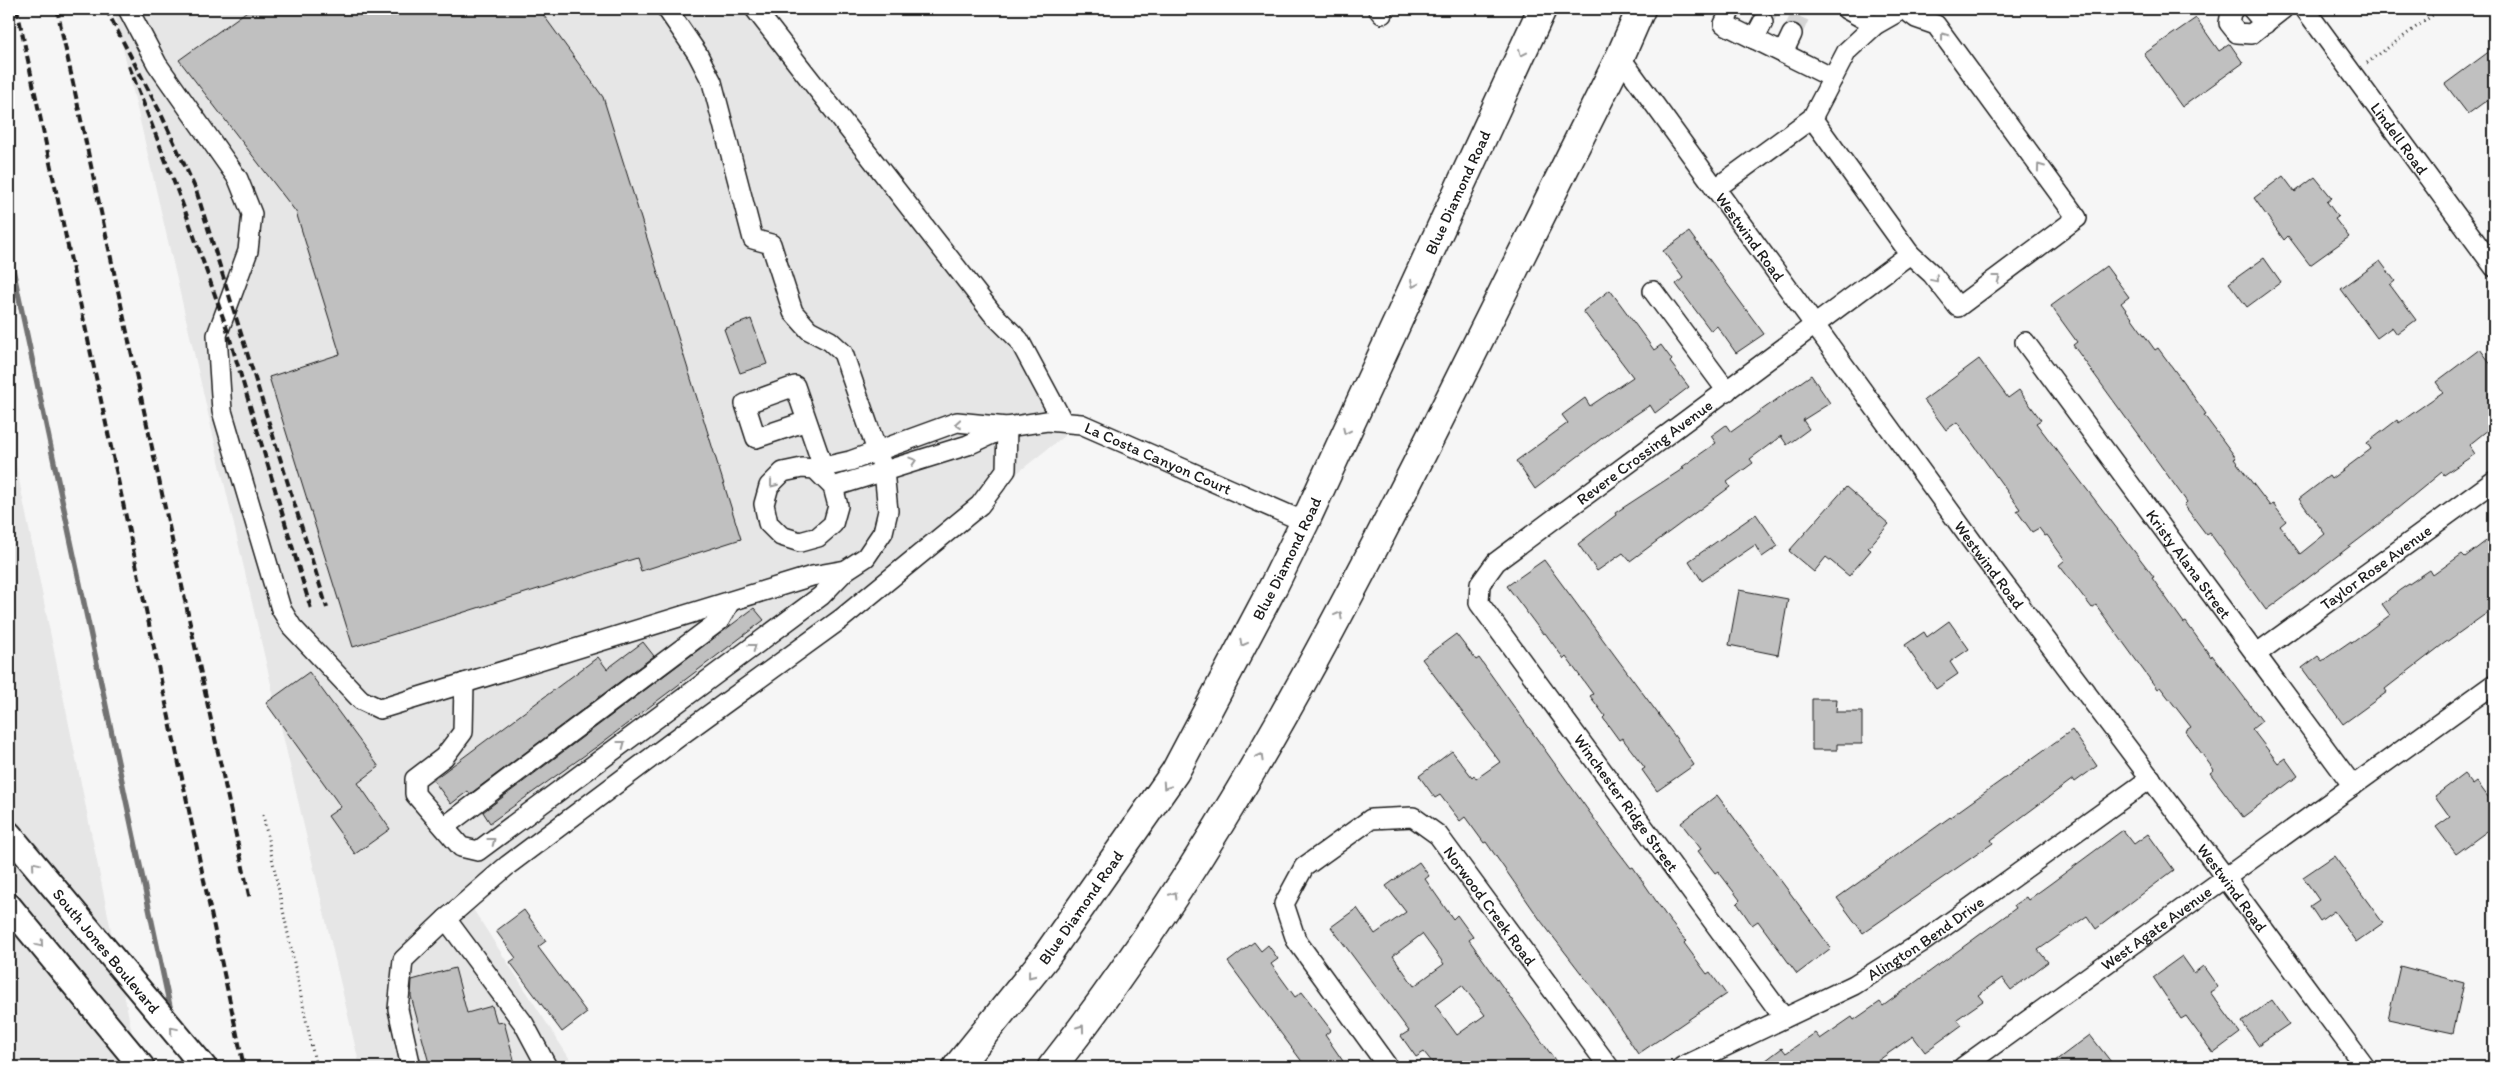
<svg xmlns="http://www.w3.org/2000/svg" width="2503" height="1076" viewBox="0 0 2503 1076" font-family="Itim,sans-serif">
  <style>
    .built { fill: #e6e6e6 }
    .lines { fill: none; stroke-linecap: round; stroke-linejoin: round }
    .stream { stroke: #727272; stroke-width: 5.5 }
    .building { fill: #c0c0c0; stroke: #1c1c1c; fill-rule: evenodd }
    .minor-tunnel { stroke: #d5d5d5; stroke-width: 19; stroke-dasharray: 19 9; stroke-linecap: butt }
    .minor-casing { stroke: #1c1c1c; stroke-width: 22 }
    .major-casing { stroke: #1c1c1c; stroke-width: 28 }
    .highway-casing { stroke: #1c1c1c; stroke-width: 31 }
    .path { stroke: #1c1c1c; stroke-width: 3; stroke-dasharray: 1 4; stroke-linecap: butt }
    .minor { stroke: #fff; stroke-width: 19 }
    .major { stroke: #fff; stroke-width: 24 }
    .highway { stroke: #fff; stroke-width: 28 }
    .rail { stroke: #1c1c1c; stroke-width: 4; stroke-dasharray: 8 4; stroke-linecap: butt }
    .oneway { stroke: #999 }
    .labels { text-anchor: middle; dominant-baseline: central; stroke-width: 4; stroke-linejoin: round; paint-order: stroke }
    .street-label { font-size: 16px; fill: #1c1c1c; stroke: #fff }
  </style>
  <rect width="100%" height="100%" fill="#f6f6f6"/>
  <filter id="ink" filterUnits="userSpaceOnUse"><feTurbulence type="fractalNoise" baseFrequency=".02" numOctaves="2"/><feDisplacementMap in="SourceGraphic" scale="10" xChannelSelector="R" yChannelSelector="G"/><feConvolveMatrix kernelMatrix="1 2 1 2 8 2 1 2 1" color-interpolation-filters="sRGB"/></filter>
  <g filter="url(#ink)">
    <path class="built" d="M114 9H755L1079 424 471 906 575 1067H360Z
      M9 431 139 1067H9Z"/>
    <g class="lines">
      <path class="stream" d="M9 251 172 1016
        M180 1052 183 1067"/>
    </g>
    <path class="building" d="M250 9H539L603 97 741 539 641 571 637 558 353 647 269 377 340 354 296 212 179 60Z
      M2196 18 2219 51 2230 44 2243 63 2182 107 2144 54Z
      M2494 48V95L2468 114 2445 84Z
      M2283 176 2295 192 2315 177 2332 198 2327 202 2338 217 2335 219 2349 237 2310 265 2288 236 2284 240 2254 198Z
      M1689 232 1764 334 1736 353 1717 326 1711 331 1676 284 1683 278 1663 251Z
      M2264 258 2281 282 2247 307 2229 283Z
      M2380 261 2395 281 2390 285 2416 320 2397 334 2392 327 2377 338 2341 289Z
      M2106 266 2129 297 2121 303 2155 350 2158 348 2181 379 2206 414 2204 415 2236 458 2234 459 2270 506 2273 504 2286 521 2280 526 2300 554 2325 534 2299 499 2329 476 2331 479 2371 449 2367 443 2397 420 2399 423 2443 392 2436 382 2480 349 2494 368V425L2469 445 2475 454 2444 475 2442 472 2370 531 2266 610 2209 532 2206 534 2184 505 2187 502 2073 345 2077 342 2051 306Z
      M1610 290 1654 350 1661 345 1672 360 1670 362 1689 387 1655 413 1650 405 1614 429 1535 489 1516 461 1568 423 1562 415 1585 398 1590 406 1633 377 1583 311Z
      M751 319 767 364 740 373 724 329Z
      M1979 359 2008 398 2019 390 2041 420 2036 423 2154 577 2152 578 2184 623 2186 622 2211 657 2212 655 2262 721 2252 729 2278 763 2285 758 2298 776 2243 817 2210 773 2214 770 2185 731 2191 727 2160 687 2157 689 2096 605 2092 608 2059 565 2065 560 2047 535 2045 536 2039 528 2032 532 2017 511 2020 509 1957 422 1946 430 1924 400Z
      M1811 375 1830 403 1803 420 1809 429 1787 445 1781 436 1750 459 1753 463 1727 482 1730 487 1630 561 1623 553 1597 571 1578 544 1616 515 1615 513 1684 468 1682 467 1716 443 1711 436 1726 425 1731 432Z
      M1846 487 1889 524 1868 548 1871 550 1849 576 1826 557 1814 572 1789 551Z
      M1756 514 1778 546 1762 557 1755 545 1702 581 1689 561Z
      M2494 535V608L2442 645 2385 689 2387 692 2343 724 2302 668 2318 656 2322 661 2351 641 2352 643 2390 615 2382 604 2400 590 2430 570 2433 575 2462 554 2465 557Z
      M1544 560 1676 738 1694 765 1657 791 1642 770 1645 768 1622 738 1619 740 1603 718 1605 716 1590 696 1593 694 1566 657 1564 659 1545 633 1543 634 1507 586Z
      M1739 590 1788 599 1778 655 1729 645Z
      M754 608 764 620 599 745 490 823 483 812Z
      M1949 621 1969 649 1950 662 1958 674 1936 689 1905 645 1924 632 1927 637Z
      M1456 634 1476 660 1479 658 1608 838 1631 868 1633 867 1669 920 1686 941 1684 943 1707 974 1710 972 1726 994 1638 1054 1604 1003 1541 921 1486 842 1484 843 1465 817 1460 821 1440 795 1435 798 1419 776 1452 751 1472 777 1474 775 1476 779 1500 762 1422 659Z
      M643 642 654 656 470 794 468 791 451 804 433 780 598 657 607 669Z
      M309 672 379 767 358 783 390 829 355 854 328 816 341 807 266 703Z
      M1812 699H1837L1836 712H1862V744H1837V750H1812Z
      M2072 730 2097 766 2075 782 2073 779 1991 840 1993 843 1863 933 1837 898Z
      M2464 774 2473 785 2477 782 2494 805V826L2456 854 2436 827 2450 817 2435 796Z
      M1717 795 1831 948 1797 974 1758 921 1752 925 1737 903 1740 900 1718 871 1715 873 1698 851 1701 849 1681 823Z
      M2123 830 2134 844 2148 834 2174 870 2096 929 2087 916 2038 950 2048 962 2011 990 2002 978 1978 995 1983 1001 1957 1019 1962 1025 1925 1052 1913 1036 1869 1067H1757L1782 1048 1786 1053 1815 1033 1820 1039 1852 1017 1854 1020 1880 1002 1883 1006 2016 908 2014 905 2026 897 2028 900 2050 884Z
      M2334 856 2383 923 2356 942 2334 911 2320 921 2310 906 2319 900 2303 877Z
      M1419 862 1429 876 1425 879 1453 919 1457 915 1473 937 1469 940 1560 1067H1436L1424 1052 1416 1057 1401 1036 1409 1031 1331 927 1357 908 1375 934 1406 912 1386 886ZM1422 934 1444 964 1414 986 1393 956ZM1462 985 1485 1015 1457 1035 1435 1005Z
      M524 910 546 941 538 947 587 1013 562 1032 510 962 516 958 496 931Z
      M1254 942 1261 951 1268 945 1278 959 1271 964 1295 997 1302 992 1331 1030 1325 1035 1347 1067H1306L1228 962Z
      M2182 956 2194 973 2203 966 2218 987 2210 992 2240 1033 2213 1053 2186 1016 2181 1019 2153 977Z
      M2400 966 2464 983 2453 1033 2388 1019Z
      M455 968 467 1013 492 1006 497 1023 504 1022 516 1067H430L411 996 412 980Z
      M2272 1000 2289 1024 2258 1045 2242 1022Z
      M2090 1035 2115 1067H2047Z"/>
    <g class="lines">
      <path class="minor-tunnel" d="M1763 22 1769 9
        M1792 34 1803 9"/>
      <g class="minor-casing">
        <g id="minor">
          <path d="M128 9 157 64 238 179 252 214 248 251 217 335 222 411 281 609 292 627 361 700 380 709 812 576 846 570 866 557 883 532 888 511 884 471 843 353 830 341 809 330 793 312 771 244 753 239 712 82 697 53 667 9"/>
          <path d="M755 9 992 313 1019 340 1063 422"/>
          <path d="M1378 9 1382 14"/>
          <path d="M1731 9 1724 24 1833 78"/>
          <path d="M1846 9 1875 25"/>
          <path d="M1904 9 1916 18 1936 25 2077 218 1958 307 1932 274 1910 254"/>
          <path d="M2234 9 2231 12 2229 23 2237 33 2251 34 2283 9"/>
          <path d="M2252 9 2265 24"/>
          <path id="s1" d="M2305 9 2494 267"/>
          <path d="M1754 39 1763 22"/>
          <path d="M1783 53 1792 34"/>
          <path id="s2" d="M1620 57 1976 547 2225 877 2365 1067"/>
          <path d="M1715 189 1812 118 1847 51 1875 25 1903 9"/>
          <path d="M1653 291 1727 391"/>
          <path id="s3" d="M2025 342 2353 786"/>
          <path d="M807 421 756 438 745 404 795 386 823 467"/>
          <path id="s4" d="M815 469 833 487 838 506 833 524 818 537 800 542 781 536 768 523 764 504 769 486 783 472 802 468 815 469 850 461 957 422 1007 427 1047 421 1081 424 1305 522"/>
          <path d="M833 487 968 445 1005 428"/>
          <path id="s5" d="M2256 654 2494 481"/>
          <path d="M464 683 463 732 444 757 415 779V794L461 847 478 851 821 596 846 570"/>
          <path d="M444 827 719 621 730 602"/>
          <path d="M446 919 524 1024 547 1067"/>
          <path id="s6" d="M1784 1018 1479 603 1480 584 1496 562 1910 254 1812 118"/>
          <path d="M411 1067 398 1009 403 960 446 919 508 865 684 733 841 619 980 505 1006 470 1007 427"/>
          <path id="s7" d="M1388 1067 1296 940 1284 904 1304 867 1371 819 1413 817 1438 835 1609 1067"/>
          <path id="s8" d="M1682 1067 1854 985 1924 941 2151 778"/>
          <path id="s9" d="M1963 1067 2494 684"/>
        </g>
      </g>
      <g class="major-casing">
        <g id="major">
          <path id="s10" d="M9 834 204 1067"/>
          <path d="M9 906 142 1067"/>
        </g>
      </g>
      <g class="highway-casing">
        <g id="highway">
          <path id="s11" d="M957 1067 1045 958 1175 772 1274 585 1305 522 1542 9"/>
          <path d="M1052 1067C1213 862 1335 629 1451 396 1507 283 1563 170 1620 57L1641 9"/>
        </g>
      </g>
      <path class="path" d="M2367 63 2441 9
        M263 815 316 1067"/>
      <use href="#minor" class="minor"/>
      <use href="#major" class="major"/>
      <use href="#highway" class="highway"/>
      <path class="rail" d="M17 9 244 1067
        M57 9 250 900
        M106 9 161 114 196 190 327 608
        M129 66 184 208 226 326 311 609"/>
    </g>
    <defs><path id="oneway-chevron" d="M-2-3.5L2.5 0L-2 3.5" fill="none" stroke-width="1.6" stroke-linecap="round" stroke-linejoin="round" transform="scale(1.25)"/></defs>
    <g class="oneway">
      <use href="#oneway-chevron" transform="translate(1944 36) rotate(-127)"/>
      <use href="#oneway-chevron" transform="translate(1522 53) rotate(115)"/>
      <use href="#oneway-chevron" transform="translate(2040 167) rotate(-126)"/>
      <use href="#oneway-chevron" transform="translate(1997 278) rotate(-37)"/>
      <use href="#oneway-chevron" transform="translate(1935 279) rotate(50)"/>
      <use href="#oneway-chevron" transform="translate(1414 284) rotate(115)"/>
      <use href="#oneway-chevron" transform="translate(958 424) rotate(175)"/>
      <use href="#oneway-chevron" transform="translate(1346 431) rotate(115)"/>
      <use href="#oneway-chevron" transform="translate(913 461) rotate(-18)"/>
      <use href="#oneway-chevron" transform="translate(773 484) rotate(128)"/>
      <use href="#oneway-chevron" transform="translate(1339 615) rotate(-61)"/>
      <use href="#oneway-chevron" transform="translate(1243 643) rotate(118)"/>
      <use href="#oneway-chevron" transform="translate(753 647) rotate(-37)"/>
      <use href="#oneway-chevron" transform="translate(622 744) rotate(-37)"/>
      <use href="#oneway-chevron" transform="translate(1260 757) rotate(-61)"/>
      <use href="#oneway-chevron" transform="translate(1166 786) rotate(124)"/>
      <use href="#oneway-chevron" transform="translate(492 841) rotate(-37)"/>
      <use href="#oneway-chevron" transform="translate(35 865) rotate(-130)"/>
      <use href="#oneway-chevron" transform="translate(1174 895) rotate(-58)"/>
      <use href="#oneway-chevron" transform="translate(40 944) rotate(50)"/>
      <use href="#oneway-chevron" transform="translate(1031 975) rotate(128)"/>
      <use href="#oneway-chevron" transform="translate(1081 1028) rotate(-54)"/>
      <use href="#oneway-chevron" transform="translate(173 1030) rotate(-130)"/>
    </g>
  </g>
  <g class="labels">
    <g class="street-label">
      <text stroke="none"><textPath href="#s1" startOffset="160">Lindell Road</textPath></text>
      <text stroke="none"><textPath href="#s11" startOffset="1012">Blue Diamond Road</textPath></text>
      <text stroke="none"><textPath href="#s2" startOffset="222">Westwind Road</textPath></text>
      <text stroke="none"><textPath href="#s6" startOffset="746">Revere Crossing Avenue</textPath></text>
      <text stroke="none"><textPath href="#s4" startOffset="590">La Costa Canyon Court</textPath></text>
      <text stroke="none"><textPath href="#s11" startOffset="608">Blue Diamond Road</textPath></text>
      <text stroke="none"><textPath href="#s2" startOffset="628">Westwind Road</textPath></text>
      <text stroke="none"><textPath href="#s3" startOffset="276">Kristy Alana Street</textPath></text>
      <text stroke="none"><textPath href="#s5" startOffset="148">Taylor Rose Avenue</textPath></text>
      <text transform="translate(1626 803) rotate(54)">Winchester Ridge Street</text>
      <text stroke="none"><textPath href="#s2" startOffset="1032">Westwind Road</textPath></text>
      <text stroke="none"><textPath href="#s7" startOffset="480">Norwood Creek Road</textPath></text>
      <text stroke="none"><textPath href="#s11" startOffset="202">Blue Diamond Road</textPath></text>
      <text stroke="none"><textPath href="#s9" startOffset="238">West Agate Avenue</textPath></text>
      <text stroke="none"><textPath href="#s8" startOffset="276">Alington Bend Drive</textPath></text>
      <text stroke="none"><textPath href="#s10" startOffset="152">South Jones Boulevard</textPath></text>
    </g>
  </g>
  <rect width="2503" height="1076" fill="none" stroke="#fff" stroke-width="30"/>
  <rect x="15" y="15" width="2473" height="1046" fill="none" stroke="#1c1c1c" stroke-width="2" filter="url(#ink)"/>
</svg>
